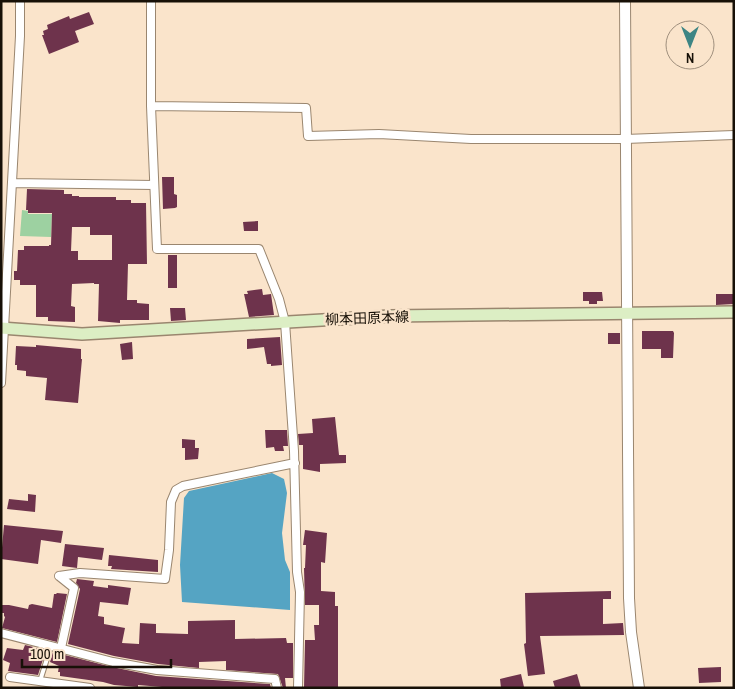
<svg xmlns="http://www.w3.org/2000/svg" width="735" height="689" viewBox="0 0 735 689" font-family="'Archivo Narrow','Noto Sans JP',sans-serif">
  <style>
    .green { fill: #9dd1a1 }
    .water { fill: #55a4c3 }
    .building { fill: #6e334c; fill-rule: evenodd }
    .lines { fill: none; stroke-linecap: round; stroke-linejoin: round }
    .service-casing { stroke: #9a866f; stroke-width: 6 }
    .minor-casing { stroke: #9a866f; stroke-width: 10 }
    .tertiary-casing { stroke: #9a866f; stroke-width: 12 }
    .secondary-casing { stroke: #9a866f; stroke-width: 14 }
    .service { stroke: #fff; stroke-width: 4 }
    .minor { stroke: #fff; stroke-width: 8 }
    .tertiary { stroke: #fff; stroke-width: 10 }
    .secondary { stroke: #dceec4; stroke-width: 11 }
    .labels { text-anchor: middle; dominant-baseline: central; stroke-width: 5; stroke-linejoin: round; paint-order: stroke }
    .street-label { font-size: 14px; fill: #171007; stroke: #fae4cb }
  </style>
  <rect width="100%" height="100%" fill="#fae4cb"/>
  <path class="green" d="M22 210 28 211V214H52L51 237 20 236Z"/>
  <path class="water" d="M272 473 284 479 287 493 282 533 285 560 290 572V610L182 602 180 565 184 498 189 491Z"/>
  <path class="building" d="M89 12 94 24 75 31 79 42 49 54 42 35H44L43 31 48 29 47 25 69 16 70 19Z
    M162 177H174V194L177 195V207L175 208 163 209Z
    M27 189 64 190V194H72V196H79V197H116V200H131V203H146L147 264H128L127 300H137V303L149 304V320H120V323L98 321 99 284H94V283L72 284 71 306 75 307V322L48 321V317H36V285H20V280H14V271H17L18 250H24V246H49V245H51L52 213H28V210H26ZM72 227H90V235H112V260H78V251H71Z
    M258 221V231H244L243 222Z
    M168 255H177V288H168Z
    M262 289 263 295 271 294 274 315 249 317 244 294H248L247 291Z
    M583 292H602L603 301H597V304H589V301H583Z
    M716 294H734V304L716 305Z
    M170 308H185L186 320 171 321Z
    M642 331H673L674 333 673 358H661V349H642Z
    M608 333H620V344H608Z
    M280 337 282 365 271 366V364H267L264 347 247 349V339Z
    M132 342 133 359 122 360 120 344Z
    M36 345 81 349V359H82L78 403 45 400 47 378 26 376V371L17 370V365H15L16 346 36 347Z
    M335 417 339 455H346V463L320 464V472L303 469V445H299L298 434 313 433 312 419Z
    M265 430H287L288 446H283L284 451H275L274 447 266 448Z
    M182 439 195 440V448H199L198 459 185 460V448H182Z
    M28 494 36 495 35 512 7 509 9 499 28 501Z
    M4 525 63 531 61 543 41 540 38 564 1 559Z
    M305 530 327 533 325 563 321 562V591L335 592V606H338V688H304L305 640H315L314 625H319V605H305L304 568H305L306 545H303Z
    M65 544 104 548 102 560 78 557 77 568 62 566Z
    M109 555 158 560V572L111 569 112 566H108Z
    M77 579 94 581 93 586 108 588V585L131 588 128 605 100 602 98 616 104 617V624L125 628 122 643 139 644 140 623 156 624V633L188 634V621L235 620V639L286 638 287 643H293V678H285L286 688H283L278 674 226 670V661L199 662V668L158 664 114 656 68 644 80 589 76 583Z
    M611 591V599H603V624L623 623 624 635 540 636 545 674 528 676 524 644 526 643 525 593Z
    M57 593 67 594 57 642 2 628 5 617 4 616V613H1V605H9L28 609 29 605 32 604 52 608 54 594H56Z
    M25 645 46 650 38 675 8 671 10 663 3 660 7 648 23 650Z
    M53 652 112 667 156 676 270 684 271 688H174L138 685V687L114 685 103 682 60 676V672H58L59 666 50 662Z
    M721 667V682L699 683 698 668Z
    M521 674 524 687 501 688 500 679Z
    M577 674 581 688H555L553 681Z"/>
  <g class="lines">
    <g class="service-casing">
      <path id="service" d="M40 681 51 646"/>
    </g>
    <g class="minor-casing">
      <path id="minor" d="M151 1V106L157 249H259L279 299 285 322 294 451 297 572 300 592 298 688
        M151 106 306 108 308 136 379 134 471 139H625L734 135
        M12 183 154 185
        M1 383 20 36V1
        M59 576 80 573 165 579 169 550 171 502 176 490 183 486 295 463
        M59 576 74 588 61 648
        M1 633 113 662 157 670 275 679 277 688
        M10 677 90 688"/>
    </g>
    <g class="tertiary-casing">
      <path id="tertiary" d="M625 1 629 598 631 632 639 688"/>
    </g>
    <g class="secondary-casing">
      <path id="secondary" d="M1 328 82 334 390 316 734 312"/>
    </g>
    <use href="#service" class="service"/>
    <use href="#minor" class="minor"/>
    <use href="#tertiary" class="tertiary"/>
    <use href="#secondary" class="secondary"/>
  </g>
  <g class="labels">
    <g class="street-label">
      <text transform="translate(367 318) rotate(-2)">柳本田原本線</text>
    </g>
  </g>
  <rect width="735" height="689" fill="none" stroke="#171007" stroke-width="5"/>
  <g transform="translate(690 45) rotate(180)"><circle r="24" fill="#fae4cb" stroke="#9f8f7d"/>
  <path d="M0-4L9 19L0 12L-9 19Z" fill="#3d8584"/>
  <text y="-8" font-size="14" font-weight="bold" text-anchor="middle" fill="#171007">N</text>
  </g>
  <path d="M22 659v8h149v-8" fill="none" stroke="#171007" stroke-width="2.5"/>
  <text x="30" y="659" font-size="15" fill="#171007" stroke="#fae4cb" stroke-width="4" paint-order="stroke">100 m</text>
</svg>
